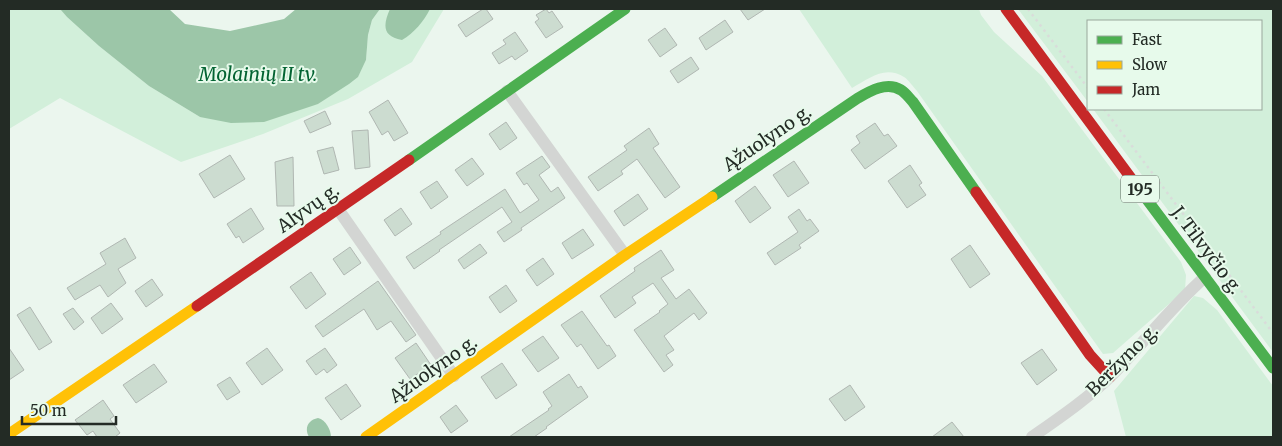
<svg xmlns="http://www.w3.org/2000/svg" width="1282" height="446" viewBox="0 0 1282 446" font-family="Merriweather,serif">
  <style>
    .green { fill: #d2efda }
    .water { fill: #9cc6a8 }
    .building { fill: #ccdcd0; stroke: #b0b7b2 }
    .lines { fill: none; stroke-linecap: round; stroke-linejoin: round }
    .path { stroke: #d9dcda; stroke-width: 2.5; stroke-dasharray: 2.5 4; stroke-linecap: butt }
    .street { stroke: #d3d5d3; stroke-width: 12 }
    .fast { stroke: #4caf50; stroke-width: 11 }
    .slow { stroke: #ffc107; stroke-width: 11 }
    .jam { stroke: #c62828; stroke-width: 11 }
    .labels { text-anchor: middle; dominant-baseline: central; stroke-width: 4; stroke-linejoin: round; paint-order: stroke }
    .shield { fill: #e7faeb; stroke: #5e6960; stroke-width: 1 }
    .shield-label { font-size: 16px; font-weight: bold; fill: #232b25 }
    .street-label { font-size: 18px; fill: #232b25; stroke: #e7faeb }
    .water-label { font-size: 19px; font-style: italic; fill: #036332; stroke: #e7faeb }
  </style>
  <rect width="100%" height="100%" fill="#ebf6ee"/>
  <path class="green" d="M9 9H60L67 17 99 46 149 86 200 117 318 104 358 76 366 60 368 35 372 20 380 9H444L412 62 348 99 263 134 181 162 60 98 9 129Z
    M799 9H979L981 15 994 32 1042 76 1181 262 1186 275 1185 290 1113 353 1103 354 917 91C913 87 909 80 904 77 884 65 869 79 852 88Z
    M1018 9H1273V352L1093 109H1261V21H1088V102Z
    M1194 296 1203 298 1217 310 1273 386V437H1126L1114 391Z"/>
  <path class="water" d="M60 9H169L185 24 230 31 284 19 296 9H380L372 20 368 35 366 60 358 77 349 84 318 104 264 122 231 123 200 117 149 86 99 46 67 17Z
    M390 9H430C424 21 414 33 402 40 382 36 383 25 390 9Z
    M318 418C326 420 331 430 331 437H309C304 428 308 420 318 418Z"/>
  <path class="building" d="M483 9H486L493 19 466 37 458 25Z
    M546 9 549 13 552 11 563 27 546 38 535 22 539 19 536 15Z
    M740 9H765L748 20Z
    M725 20 733 32 706 50 699 38Z
    M665 28 677 45 660 57 648 40Z
    M515 32 528 51 515 60 512 56 499 64 492 53 506 44 503 40Z
    M691 57 699 69 678 83 670 71Z
    M388 100 408 133 394 141 388 131 382 135 369 112Z
    M325 111 331 124 310 133 304 121Z
    M506 122 517 138 500 150 489 134Z
    M875 123 884 136 888 134 897 146 865 169 851 150 860 143 856 136Z
    M649 128 659 144 653 148 680 187 665 198 637 159 621 171 623 174 598 191 588 177 627 150 624 146Z
    M368 130 370 167 355 169 352 131Z
    M333 147 339 170 324 174 317 151Z
    M230 155 245 179 214 198 199 174Z
    M542 156 550 167 539 175 551 192 558 187 565 198 521 228 522 230 504 242 497 232 512 222 502 207 439 250 440 251 414 269 406 257 441 234 440 232 505 189 520 213 539 200 527 183 524 185 516 173Z
    M293 157 294 206H277L275 162Z
    M472 158 484 174 467 186 455 170Z
    M794 161 809 183 788 197 773 175Z
    M910 165 922 183 919 185 926 195 907 208 888 181Z
    M437 181 448 197 431 209 420 192Z
    M755 186 771 208 750 223 735 201Z
    M638 194 648 209 624 226 614 211Z
    M251 208 264 229 243 243 239 236 236 238 227 224Z
    M401 208 412 224 395 236 384 220Z
    M799 209 807 221 810 219 819 231 799 245 801 248 775 265 767 253 798 232 788 217Z
    M583 229 594 245 572 259 562 243Z
    M125 238 136 258 118 269 126 283 108 297 100 285 75 300 67 288 106 264 100 253Z
    M480 244 487 253 464 269 458 260Z
    M970 245 990 274 970 288 951 259Z
    M350 247 361 263 344 275 333 259Z
    M661 250 674 270 661 278 676 299 689 289 707 313 699 320 694 313 664 336 674 350 666 355 673 365 664 372 634 330 660 312 659 311 668 304 653 283 632 297 636 303 615 318 600 296 635 271 634 268Z
    M543 258 554 274 537 286 526 270Z
    M311 272 326 294 306 309 290 287Z
    M152 279 163 295 146 307 135 291Z
    M378 281 416 335 406 342 391 321 377 330 364 309 323 337 315 326Z
    M506 285 517 301 500 313 489 297Z
    M111 303 123 319 102 334 91 318Z
    M30 307 52 342 39 350 17 315Z
    M73 308 84 322 74 330 63 314Z
    M582 311 607 346 609 345 616 356 598 369 581 344 577 347 561 325Z
    M543 336 559 358 538 372 522 350Z
    M416 343 431 365 410 379 395 358Z
    M9 348 24 370 9 380Z
    M267 348 283 370 262 385 246 363Z
    M325 348 337 365 327 373 324 369 316 375 306 361Z
    M1042 349 1057 370 1037 385 1021 363Z
    M502 363 517 385 496 399 481 377Z
    M154 364 167 382 136 403 123 385Z
    M569 374 578 388 581 386 588 397 546 427 547 428 534 437H509L549 410 548 409 552 406 543 392Z
    M230 377 240 392 227 400 217 385Z
    M346 384 361 406 341 420 325 398Z
    M850 385 865 407 845 421 829 399Z
    M103 400 114 416 110 419 120 433 115 437H97L93 431 87 435 75 420Z
    M456 405 468 421 451 433 440 417Z
    M952 422 964 437H932Z"/>
  <g class="lines">
    <path class="path" d="M1028 9 1088 88
      M1104 109 1273 333"/>
    <path class="street" d="M507 91 625 255
      M338 209 454 376
      M1032 437C1059 418 1087 399 1111 376 1143 344 1171 307 1205 277"/>
    <path class="fast" d="M409 160 625 9
      M1142 193 1273 368
      M712 197 858 98C870 91 887 81 901 90 906 93 909 98 913 102L976 192"/>
    <path class="slow" d="M9 434 197 306
      M366 437 625 255 712 197"/>
    <path class="jam" d="M1006 9 1142 193
      M976 192 1090 355 1110 377
      M197 306 409 160"/>
  </g>
  <g class="labels">
    <rect class="shield" x="1121" y="175.5" width="38" height="27" rx="4"/>
    <g class="shield-label">
      <text x="1140" y="189">195</text>
    </g>
    <g class="street-label">
      <text transform="translate(767 138) rotate(-34)">Ąžuolyno g.</text>
      <text transform="translate(308 208) rotate(-35)">Alyvų g.</text>
      <text transform="translate(1207 250) rotate(53)">J. Tilvyčio g.</text>
      <text transform="translate(1122 360) rotate(-45)">Beržyno g.</text>
      <text transform="translate(433 369) rotate(-35)">Ąžuolyno g.</text>
    </g>
    <g class="water-label">
      <text x="258" y="74">Molainių II tv.</text>
    </g>
  </g>
  <rect width="1282" height="446" fill="none" stroke="#232b25" stroke-width="20"/>
  <rect x="1087" y="20" width="175" height="90" fill="#e7faeb" stroke="#99a79c"/>
  <rect x="1097" y="36" width="25" height="8" fill="#4caf50" stroke="#99a79c"/>
  <text x="1132" y="45" font-size="15" fill="#232b25">Fast</text>
  <rect x="1097" y="61" width="25" height="8" fill="#ffc107" stroke="#99a79c"/>
  <text x="1132" y="70" font-size="15" fill="#232b25">Slow</text>
  <rect x="1097" y="86" width="25" height="8" fill="#c62828" stroke="#99a79c"/>
  <text x="1132" y="95" font-size="15" fill="#232b25">Jam</text>
  <path d="M22 416v8h94v-8" fill="none" stroke="#232b25" stroke-width="2.5"/>
  <text x="30" y="416" font-size="15" fill="#232b25" stroke="#e7faeb" stroke-width="4" paint-order="stroke">50 m</text>
</svg>
